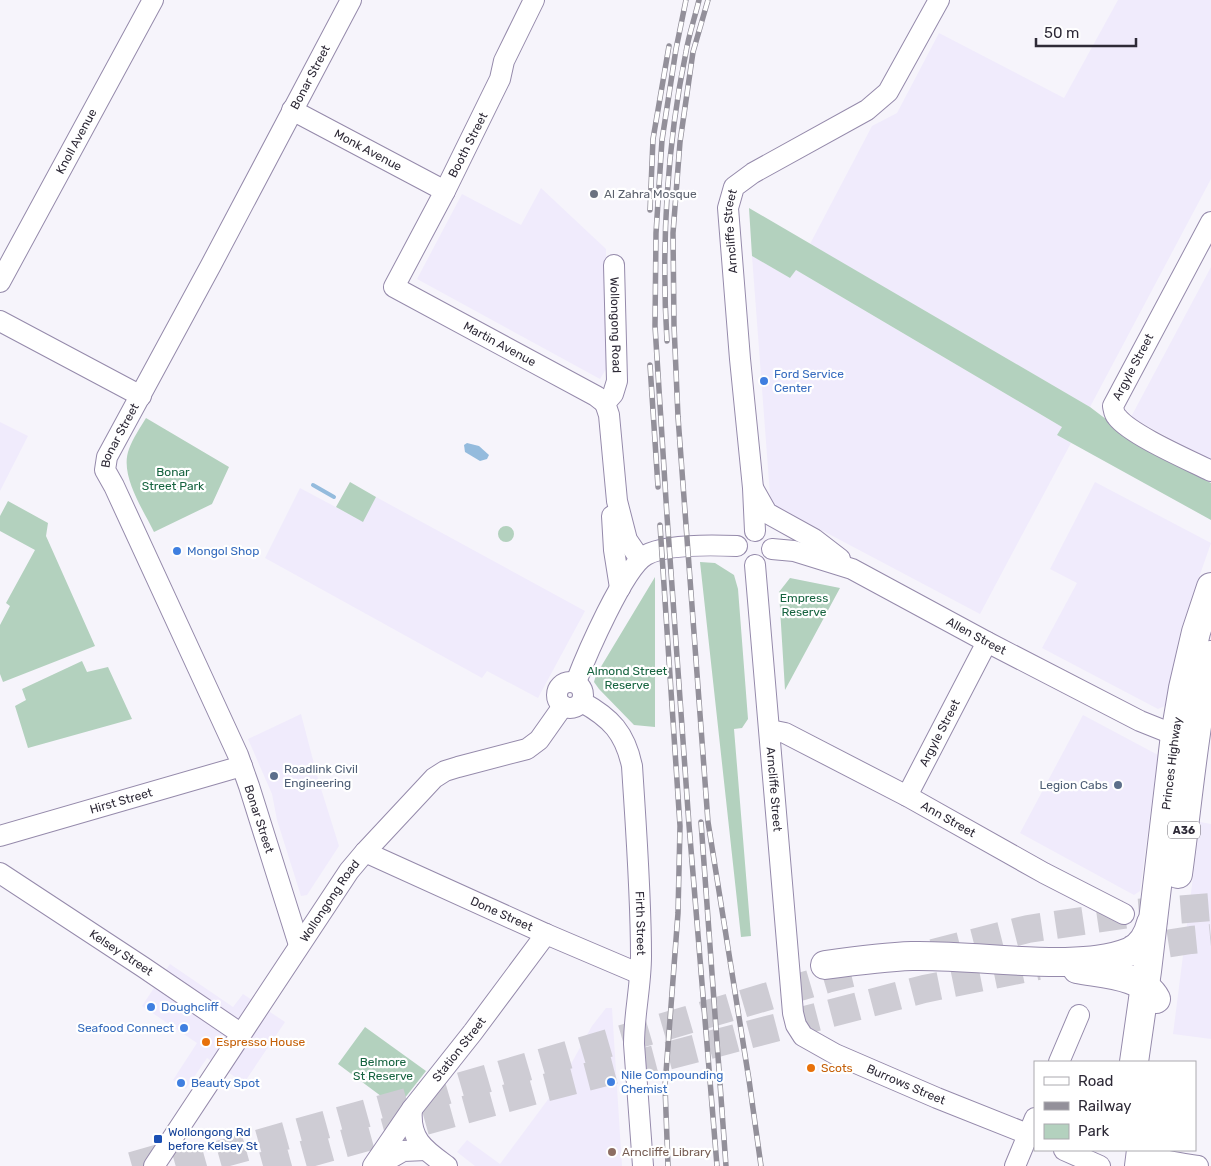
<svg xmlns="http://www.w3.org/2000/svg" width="1211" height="1166" viewBox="0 0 1211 1166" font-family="Rubik,sans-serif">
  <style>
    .built { fill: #f0ebfc }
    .green { fill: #b3d1be }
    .water { fill: #94bbdd }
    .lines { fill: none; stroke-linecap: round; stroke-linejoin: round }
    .stream { stroke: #94bbdd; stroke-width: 4 }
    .highway-tunnel { stroke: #ceccd4; stroke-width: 28; stroke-dasharray: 28 14; stroke-linecap: butt }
    .minor-casing { stroke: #958aab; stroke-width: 22 }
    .highway-casing { stroke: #958aab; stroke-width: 30 }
    .minor { stroke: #fff; stroke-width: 20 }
    .highway { stroke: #fff; stroke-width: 28 }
    .rail-casing { stroke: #93909a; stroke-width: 5.5 }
    .rail { stroke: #fff; stroke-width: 4; stroke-dasharray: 11; stroke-linecap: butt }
    .worship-dot { fill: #6b7280; stroke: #fff; stroke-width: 2 }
    .shop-dot { fill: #3f7fe0; stroke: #fff; stroke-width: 2 }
    .service-dot { fill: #5c6f8a; stroke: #fff; stroke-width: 2 }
    .food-dot { fill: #e8710a; stroke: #fff; stroke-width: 2 }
    .transit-dot { fill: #1a4fb4; stroke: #fff; stroke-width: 2 }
    .education-dot { fill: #8d6e63; stroke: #fff; stroke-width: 2 }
    .labels { text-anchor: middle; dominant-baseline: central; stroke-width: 4.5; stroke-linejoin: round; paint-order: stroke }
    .shield { fill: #fff; stroke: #6d6a73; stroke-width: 1 }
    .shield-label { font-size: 11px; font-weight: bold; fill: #2e2a37 }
    .street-label { font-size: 12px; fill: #2e2a37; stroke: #fff }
    .worship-label { font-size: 12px; fill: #5b616d; stroke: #fff; text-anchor: start }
    .shop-label { font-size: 12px; fill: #366cbe; stroke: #fff; text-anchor: start }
    .park-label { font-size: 12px; fill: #176440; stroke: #fff }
    .service-label { font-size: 12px; fill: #4e5e75; stroke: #fff; text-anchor: start }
    .food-label { font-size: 12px; fill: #c56008; stroke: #fff; text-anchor: start }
    .transit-label { font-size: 12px; fill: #164399; stroke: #fff; text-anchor: start }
    .education-label { font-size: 12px; fill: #785e54; stroke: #fff; text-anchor: start }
  </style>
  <rect width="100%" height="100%" fill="#f6f4fb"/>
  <path class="built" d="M1118 0H1211V179L1090 407 810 244 872 126 897 113 939 33 1064 98Z
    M541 188 606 249V369L600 379 417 279 462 194 521 225Z
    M752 256 790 278 796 270 1062 427 1057 435 1071 443 980 614 774 505 770 495Z
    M1211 267V461L1131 417Z
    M0 422 28 436 0 491Z
    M1095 482 1211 543 1180 632 1165 706 1158 709 1042 648 1077 583 1050 569Z
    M300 488 362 521 376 497 585 611 538 698 487 671 482 678 265 558Z
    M301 714 318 779 339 846 307 895 301 896 277 820 272 794 248 739Z
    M1083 715 1158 755 1140 891 1134 895 1020 833Z
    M1200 822 1211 824V1039L1173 1034Z
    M170 964 233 1007 243 994 285 1022 244 1083 207 1058 186 1089 173 1080 197 1043 142 1006Z
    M606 1008H612L622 1166H475L457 1152 467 1140 500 1164 561 1082 592 1026Z"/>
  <path class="green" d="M749 208 1090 407 1140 445 1211 483V520L1057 435 1062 427 796 270 790 278 752 256Z
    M146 418 229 467 212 504 154 532C143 509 119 475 129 449 133 438 140 428 146 418Z
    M350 482 376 497 363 522 336 507Z
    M8 501 48 523 46 536 95 646 3 682 0 674V625L10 606 6 603 35 550 0 531V516Z
    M498 534a8 8 0 1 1 16 0a8 8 0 1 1-16 0Z
    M700 562 715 563 734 575 738 589 748 719 742 728 734 729 751 936 741 937Z
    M655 577V727L634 725 599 689 594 682 596 675Z
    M790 578 840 588 785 690 779 592Z
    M82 661 87 672 108 667 132 719 28 748 15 706 26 700 22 689Z
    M365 1027 426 1071 397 1108 338 1064Z"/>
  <path class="water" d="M467 443 479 446 489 455 487 459 480 461 465 452 464 445Z"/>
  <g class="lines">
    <path class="stream" d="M313 485 334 497"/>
    <path class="highway-tunnel" d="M1127 950 1191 940 1211 938
      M933 953 1028 929 1136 913 1211 907
      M132 1166 181 1152
      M178 1166 414 1100 827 979 864 970
      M263 1166 533 1091 924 989 1038 966"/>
    <g class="minor-casing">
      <g id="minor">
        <path id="s1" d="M534 0 504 61 500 79 445 191 394 287 596 396 605 403"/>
        <path id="s2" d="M292 110 445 191"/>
        <path d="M1211 222 1113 406C1114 411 1114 414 1117 417 1131 435 1189 460 1211 471"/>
        <path id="s3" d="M614 265 617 381 613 394 605 403 609 415 617 501 627 540 640 559"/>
        <path id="s4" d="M0 282 153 0"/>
        <path d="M0 321 141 396"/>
        <path d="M754 490 767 513 814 539 840 559"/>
        <path d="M612 516 614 550 620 588"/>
        <path id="s5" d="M755 531 753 488 740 359 728 208 734 187 753 173 867 110 888 92 939 0"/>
        <path id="s6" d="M772 549 794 551 852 569 987 642 1140 721 1175 735"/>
        <path id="s7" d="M755 565 793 1013 796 1025 803 1036 835 1054 937 1098 1035 1137"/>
        <circle cx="570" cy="695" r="13"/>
        <path d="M576 682C586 656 624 567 646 555 666 544 714 545 737 546"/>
        <path id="s8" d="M582 702C611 718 625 733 632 766 636 829 641 893 641 956 641 986 634 1014 634 1044L643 1166"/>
        <path id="s9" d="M770 730 785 733 907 796 1044 873 1124 914"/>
        <path id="s10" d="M907 796 987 642"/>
        <path id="s11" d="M0 836 242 766"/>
        <path id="s12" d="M365 852 546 934 640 974"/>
        <path id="s13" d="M0 873 143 967 240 1033"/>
        <path id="s14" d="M299 945 249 786 238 755 114 486 105 470 107 457 211 265 351 0"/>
        <path d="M1059 1062 1079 1015"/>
        <path d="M412 1109C409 1140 425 1150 447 1166"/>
        <path d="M1064 1150 1100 1166"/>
        <path d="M1141 1151C1159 1161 1178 1163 1198 1166"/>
        <path id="s15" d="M154 1166 349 871 365 852 434 778 445 771 458 767 527 749 539 740 563 706"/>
        <path id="s16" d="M373 1166 412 1109 473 1032 546 934"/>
        <path d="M377 1166 403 1151 426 1150"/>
        <path d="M1015 1166 1035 1118"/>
      </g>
    </g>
    <g class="highway-casing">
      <g id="highway">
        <path d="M1178 874C1188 801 1194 727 1210 655"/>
        <path d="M825 965C854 961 883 957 912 956 963 955 1014 963 1065 962 1086 961 1109 960 1129 952 1141 947 1148 935 1151 923"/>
        <path d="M1077 969C1101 974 1144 975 1156 999"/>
        <path id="s17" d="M1134 1062 1147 971 1175 735 1183 688 1196 632 1211 587"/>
        <path d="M1139 1166 1141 1150"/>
      </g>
    </g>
    <use href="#minor" class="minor"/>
    <use href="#highway" class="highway"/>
    <g class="rail-casing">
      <path id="rail" d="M686 0 676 49 662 140 656 233 655 326 667 516 689 825 717 1166
        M708 0 693 52 680 142 673 233 674 325 678 417 708 822 749 1080 761 1166
        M650 210 653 139 669 46
        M667 341C661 247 667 144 686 52 689 34 695 17 699 0
        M650 365 658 487
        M660 525 680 826 678 913 665 1086 668 1166
        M701 822 726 1166"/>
    </g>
    <use href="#rail" class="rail"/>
  </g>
  <circle class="worship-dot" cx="594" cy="194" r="5"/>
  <g class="shop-dot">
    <circle cx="764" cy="381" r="5"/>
    <circle cx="177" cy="551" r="5"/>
    <circle cx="151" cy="1007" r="5"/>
    <circle cx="184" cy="1028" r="5"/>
    <circle cx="611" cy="1082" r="5"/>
    <circle cx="181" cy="1083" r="5"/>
  </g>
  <g class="service-dot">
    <circle cx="274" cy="776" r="5"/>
    <circle cx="1118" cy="785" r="5"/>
  </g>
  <g class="food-dot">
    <circle cx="206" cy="1042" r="5"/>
    <circle cx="811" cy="1068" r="5"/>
  </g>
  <rect class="transit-dot" x="153" y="1134" width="10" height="10" rx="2.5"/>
  <circle class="education-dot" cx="612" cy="1152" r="5"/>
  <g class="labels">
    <rect class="shield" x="1168" y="821.5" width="32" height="17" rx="4"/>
    <g class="shield-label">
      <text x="1184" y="830">A36</text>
    </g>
    <g class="street-label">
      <text stroke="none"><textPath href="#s14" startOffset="958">Bonar Street</textPath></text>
      <text stroke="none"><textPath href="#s4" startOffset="160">Knoll Avenue</textPath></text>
      <text transform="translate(468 145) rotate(-63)">Booth Street</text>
      <text stroke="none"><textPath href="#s2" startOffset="86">Monk Avenue</textPath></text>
      <text stroke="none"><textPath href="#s5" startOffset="301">Arncliffe Street</textPath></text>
      <text stroke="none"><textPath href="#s3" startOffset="60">Wollongong Road</textPath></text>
      <text stroke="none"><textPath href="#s1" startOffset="440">Martin Avenue</textPath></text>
      <text transform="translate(1133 367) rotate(-62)">Argyle Street</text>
      <text stroke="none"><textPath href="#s14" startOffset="552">Bonar Street</textPath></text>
      <text stroke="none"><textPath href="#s6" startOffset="224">Allen Street</textPath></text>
      <text stroke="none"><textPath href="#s10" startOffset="71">Argyle Street</textPath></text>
      <text stroke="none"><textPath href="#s17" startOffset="301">Princes Highway</textPath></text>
      <text stroke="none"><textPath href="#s7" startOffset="225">Arncliffe Street</textPath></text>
      <text stroke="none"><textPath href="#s11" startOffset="126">Hirst Street</textPath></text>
      <text transform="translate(259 819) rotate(72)">Bonar Street</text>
      <text stroke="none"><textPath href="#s9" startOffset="200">Ann Street</textPath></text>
      <text stroke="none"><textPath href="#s15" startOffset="318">Wollongong Road</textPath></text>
      <text stroke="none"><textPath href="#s12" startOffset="150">Done Street</textPath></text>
      <text stroke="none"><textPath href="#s8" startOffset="242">Firth Street</textPath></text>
      <text stroke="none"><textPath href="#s13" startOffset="145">Kelsey Street</textPath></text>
      <text stroke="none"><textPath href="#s16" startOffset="145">Station Street</textPath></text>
      <text stroke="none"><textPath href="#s7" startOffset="589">Burrows Street</textPath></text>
    </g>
    <g class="worship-label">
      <text x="604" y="194">Al Zahra Mosque</text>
    </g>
    <g class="shop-label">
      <text x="774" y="374">Ford Service<tspan x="774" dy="14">Center</tspan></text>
      <text x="187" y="551">Mongol Shop</text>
      <text x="161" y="1007">Doughcliff</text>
      <text x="174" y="1028" text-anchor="end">Seafood Connect</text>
      <text x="621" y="1075">Nile Compounding<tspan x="621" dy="14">Chemist</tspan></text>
      <text x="191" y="1083">Beauty Spot</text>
    </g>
    <g class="park-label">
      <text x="173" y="472">Bonar<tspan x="173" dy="14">Street Park</tspan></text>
      <text x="804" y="598">Empress<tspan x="804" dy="14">Reserve</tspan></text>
      <text x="627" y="671">Almond Street<tspan x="627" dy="14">Reserve</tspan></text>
      <text x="383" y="1062">Belmore<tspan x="383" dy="14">St Reserve</tspan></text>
    </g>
    <g class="service-label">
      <text x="284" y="769">Roadlink Civil<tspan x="284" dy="14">Engineering</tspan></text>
      <text x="1108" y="785" text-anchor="end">Legion Cabs</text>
    </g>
    <g class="food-label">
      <text x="216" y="1042">Espresso House</text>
      <text x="821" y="1068">Scots</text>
    </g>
    <g class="transit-label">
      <text x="168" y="1132">Wollongong Rd<tspan x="168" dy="14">before Kelsey St</tspan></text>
    </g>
    <g class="education-label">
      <text x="622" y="1152">Arncliffe Library</text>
    </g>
  </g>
  <rect x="1034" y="1061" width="162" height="90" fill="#ffffff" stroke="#abaaaf"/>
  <rect x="1044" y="1077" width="25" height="8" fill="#ffffff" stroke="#abaaaf"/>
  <text x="1078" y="1086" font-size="15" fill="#2e2a37">Road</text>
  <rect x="1044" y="1102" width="25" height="8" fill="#93909a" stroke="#abaaaf"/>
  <text x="1078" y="1111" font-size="15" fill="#2e2a37">Railway</text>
  <rect x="1044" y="1124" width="25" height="15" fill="#b3d1be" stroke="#abaaaf"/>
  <text x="1078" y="1136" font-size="15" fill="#2e2a37">Park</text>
  <path d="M1036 38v8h100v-8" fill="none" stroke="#2e2a37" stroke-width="2.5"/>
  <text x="1044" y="38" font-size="15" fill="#2e2a37" stroke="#ffffff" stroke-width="4" paint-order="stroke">50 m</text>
</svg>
